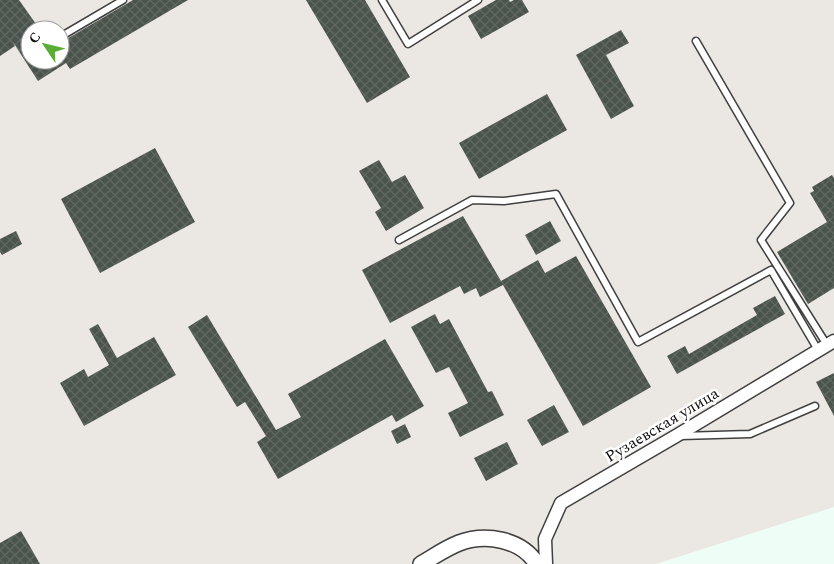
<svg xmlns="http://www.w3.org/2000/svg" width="834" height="564" viewBox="0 0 834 564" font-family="Spectral,serif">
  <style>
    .industrial { fill: #ebe7e2; fill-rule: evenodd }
    .building { fill: url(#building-cross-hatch) }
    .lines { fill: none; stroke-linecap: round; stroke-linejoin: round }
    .service-casing { stroke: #404040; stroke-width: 9 }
    .minor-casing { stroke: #404040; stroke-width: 15 }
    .tertiary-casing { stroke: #404040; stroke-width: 18 }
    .service { stroke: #fff; stroke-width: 6 }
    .minor { stroke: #fff; stroke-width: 12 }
    .tertiary { stroke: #fff; stroke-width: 15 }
    .labels { text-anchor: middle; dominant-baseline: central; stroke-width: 5; stroke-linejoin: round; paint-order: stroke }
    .street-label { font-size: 16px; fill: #0d0d0d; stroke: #fff }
  </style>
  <defs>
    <pattern id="building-cross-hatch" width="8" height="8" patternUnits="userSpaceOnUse" patternTransform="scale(1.25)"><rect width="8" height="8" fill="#4a544c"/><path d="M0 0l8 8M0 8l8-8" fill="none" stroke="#606861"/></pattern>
  </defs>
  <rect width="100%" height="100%" fill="#eefdf6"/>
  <path class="industrial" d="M0 0H834V507L656 564H0ZM30 30H60V60H30Z"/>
  <path class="building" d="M0 0H19L36 24 42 23 47 30H30V60H60V43L133 0H188L70 69 66 63 38 81 13 42 15 46 0 56Z
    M306 0H365L410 77 367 103Z
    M496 0H509L510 2 514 0H522L529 12 481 39 468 16Z
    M621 30 629 43 606 55 634 106 611 119 576 55Z
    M547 94 567 130 479 179 459 143Z
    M155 148 195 222 100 273 61 199Z
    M379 160 392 182 405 175 424 208 386 231 375 212 381 208 359 171Z
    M832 175 834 178V288L808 304 777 252 827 222 810 193 814 191 812 187Z
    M463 216 501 281 538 260 545 273 576 256 651 387 583 426 503 285 480 297 476 288 464 294 460 286 390 323 362 270Z
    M550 221 561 241 536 255 525 235Z
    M16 231 22 244 2 255 0 252V239Z
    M775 296 785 314 677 374 667 356 685 346 689 354 757 315 753 308Z
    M435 314 440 324 449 319 488 392 492 391 504 415 460 437 448 413 468 403 449 367 436 373 411 327Z
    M207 315 276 430 301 417 288 394 385 339 424 406 396 422 392 415 278 479 257 442 266 436 245 402 237 407 188 327Z
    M98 324 117 358 154 337 176 375 84 426 60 383 84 369 88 377 109 365 89 329Z
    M834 373V416L816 382Z
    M554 405 569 432 542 446 527 420Z
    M405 424 411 437 397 444 391 431Z
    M507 442 518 464 486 481 474 458Z
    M21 531 40 564H0V543Z"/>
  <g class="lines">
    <g class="service-casing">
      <path id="service" d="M382 0 408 44 478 0
        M60 37 123 0
        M696 41 790 203 761 240 827 345
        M399 240 472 200 504 201 556 194 638 342 771 270 818 350
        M680 436 750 434 815 406"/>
    </g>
    <g class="minor-casing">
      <path id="minor" d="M546 564 545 539 561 503 676 436 834 341"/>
    </g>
    <g class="tertiary-casing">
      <path id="tertiary" d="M421 564C433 557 446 548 459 543 486 533 521 539 537 564"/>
    </g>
    <use href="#service" class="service"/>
    <use href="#minor" class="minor"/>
    <use href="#tertiary" class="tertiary"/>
  </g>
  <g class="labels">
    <g class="street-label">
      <text transform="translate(662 425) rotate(-31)">Рузаевская улица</text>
    </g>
  </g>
  <g transform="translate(45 45) rotate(305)"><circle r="24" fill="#ffffff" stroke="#9e9e9e"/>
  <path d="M0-4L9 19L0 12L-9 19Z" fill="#59ad35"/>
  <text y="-8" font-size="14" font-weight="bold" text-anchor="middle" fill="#0d0d0d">С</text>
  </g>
</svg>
